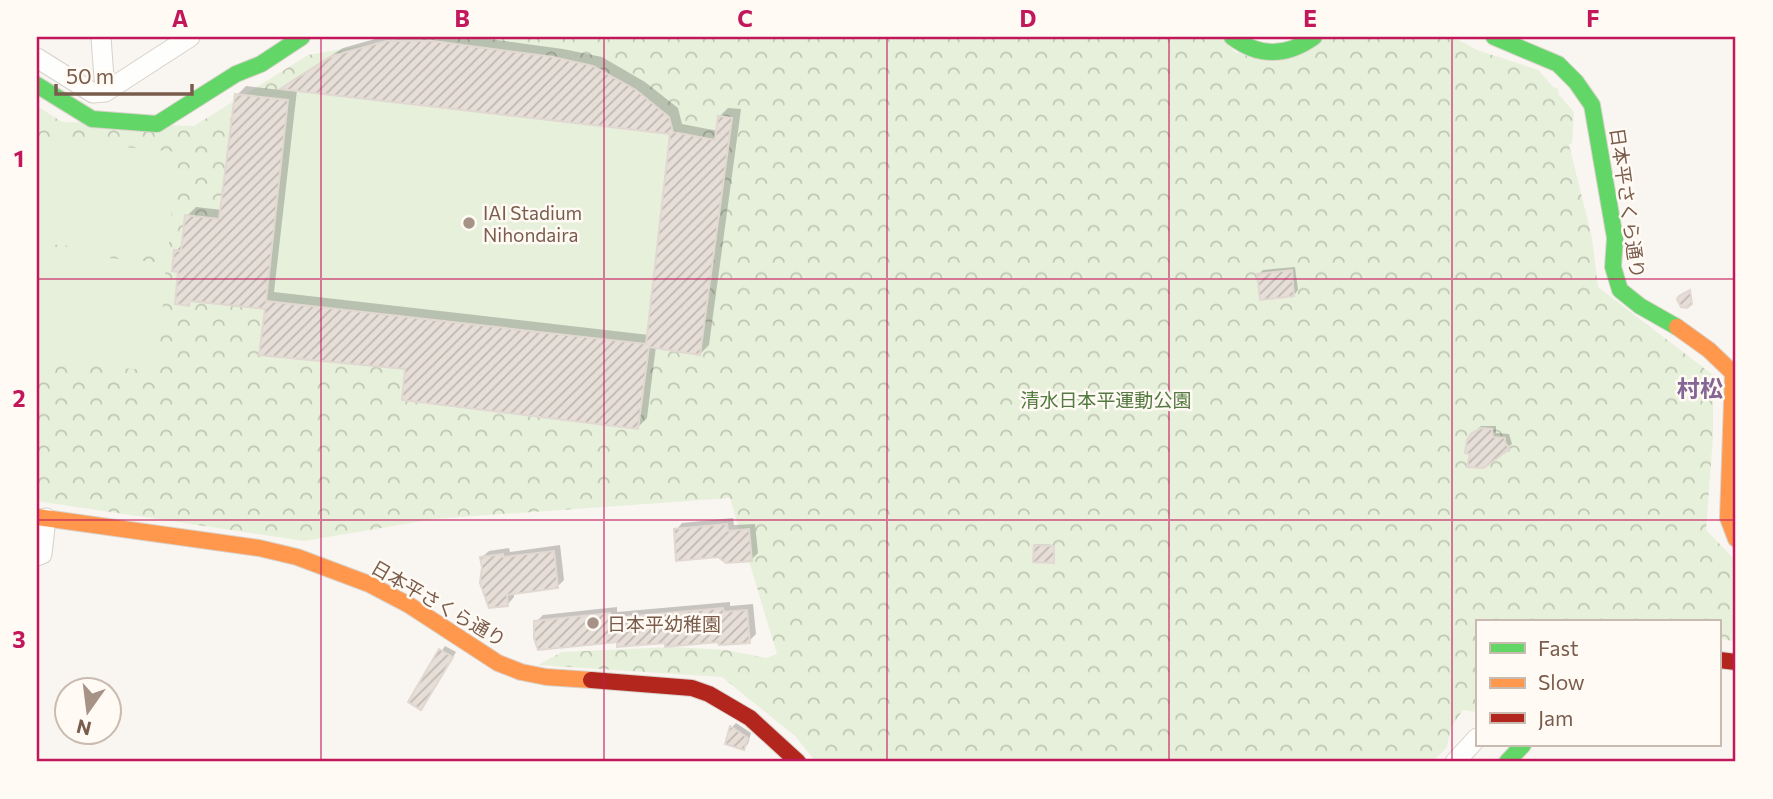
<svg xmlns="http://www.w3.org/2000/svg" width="1773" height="799" viewBox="0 0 1773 799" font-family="Commissioner,'Noto Sans JP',sans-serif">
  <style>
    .forest { fill: url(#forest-crowns) }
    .garden { fill: #e7f0db }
    .shadow { fill: #0003; fill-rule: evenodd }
    .building { fill: url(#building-hatch); stroke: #e2d8d2; stroke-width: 2 }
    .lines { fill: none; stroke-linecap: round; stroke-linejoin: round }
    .street-casing { stroke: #d7d1cb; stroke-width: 21 }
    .fast-casing { stroke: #d9d2cb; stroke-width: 18 }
    .slow-casing { stroke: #d9d2cb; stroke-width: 18 }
    .jam-casing { stroke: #d9d2cb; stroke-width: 18 }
    .street { stroke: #fefefd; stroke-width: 19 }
    .fast { stroke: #63d668; stroke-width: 16 }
    .slow { stroke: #ff974d; stroke-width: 16 }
    .jam { stroke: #b3261e; stroke-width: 16 }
    .grid { fill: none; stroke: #c2185b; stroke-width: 2; stroke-opacity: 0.55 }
    .poi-dot { fill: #a69286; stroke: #fffaf3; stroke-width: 2.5 }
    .labels { text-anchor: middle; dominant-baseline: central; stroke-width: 5; stroke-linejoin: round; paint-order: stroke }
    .street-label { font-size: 19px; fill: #7a5c4d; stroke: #fffaf3 }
    .poi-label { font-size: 19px; fill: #7a5c4d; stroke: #fffaf3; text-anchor: start }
    .park-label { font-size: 19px; fill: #537a41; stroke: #fffaf3 }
    .quarter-label { font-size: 23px; font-weight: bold; fill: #846695; stroke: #fffaf3 }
    .neatline { fill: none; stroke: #c2185b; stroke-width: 2.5 }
    .grid-label { font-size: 23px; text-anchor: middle; font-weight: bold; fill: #c2185b }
  </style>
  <defs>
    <pattern id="forest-crowns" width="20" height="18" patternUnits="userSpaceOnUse" patternTransform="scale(1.75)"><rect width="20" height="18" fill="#e7f0db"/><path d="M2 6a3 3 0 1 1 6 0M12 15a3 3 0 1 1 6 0" fill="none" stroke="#c0c6b4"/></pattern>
    <pattern id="building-hatch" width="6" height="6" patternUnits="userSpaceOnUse" patternTransform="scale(1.75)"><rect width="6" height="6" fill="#e6ded7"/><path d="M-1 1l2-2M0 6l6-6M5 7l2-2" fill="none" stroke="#bfb7b1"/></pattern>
  </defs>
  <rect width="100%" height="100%" fill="#f9f5f0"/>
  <path class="forest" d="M413 37H1220L1236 53 1325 37H1453L1477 50 1538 70 1553 87 1558 89 1559 95 1574 112 1572 143 1569 145 1592 238 1598 287 1713 375V436L1706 530 1736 561V642L1719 638V622H1477V712L1463 710 1451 727 1447 747 1432 762H816L795 736 722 677 538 665 562 652 673 647 726 650 766 658 777 654 730 498 434 519 304 541 37 501V106L62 122 194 126 308 55Z"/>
  <path class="garden" d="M386 41H433L553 57 593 66 636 90 669 117 674 132 729 143 700 355 650 347 638 429 402 400 404 369 259 355 265 309 209 303 235 94 281 100C304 61 345 52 386 41Z
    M37 139 177 152 168 255 37 243Z
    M37 252 166 263 158 371 37 361Z"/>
  <path class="shadow" d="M382 37H475L563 49 602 57 645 82 678 108 682 124 718 131 719 117 728 108 741 109 709 345 700 354 656 346 647 418 638 427 407 367 267 308 193 300 188 304 176 251 184 243 187 216 196 207 222 210 237 95 246 86 281 90 291 81 343 48ZM297 90 672 133 649 335 274 292Z
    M1295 267 1298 290 1294 295 1259 274 1263 270Z
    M1481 426H1496V433L1509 434 1512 444 1501 451 1476 431Z
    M733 518 734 525 755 524 758 553 752 559 719 555 676 530 682 523Z
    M1037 544 1055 545V559L1053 561 1036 546Z
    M560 545 564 580 558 586 514 592V597L508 604 483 567 482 557 489 551 509 548 510 552Z
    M730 602V606L753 604 756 634 749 641 619 640 536 622 543 615 617 607V612Z
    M445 646 456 652 425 703 410 701Z
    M736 723 751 733 748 744 744 748 727 743 732 727Z"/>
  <path class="building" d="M386 41H433L553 57 593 66 636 90 669 117 673 132 715 140 718 116 732 118 700 355 649 347 638 429 402 400 405 369 259 355 265 309 190 301 189 306 175 304 178 272 172 271 174 250 181 251 185 215 219 219 235 94 288 100 266 301 646 344 670 134 280 89 332 56Z
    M1292 270 1294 296 1260 300 1257 274Z
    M1690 290 1692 304 1687 308 1681 307 1677 299 1679 296Z
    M1482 428 1492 429 1493 437 1505 438V442L1509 449 1484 468 1467 467 1470 454 1465 453 1467 440 1472 433Z
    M727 524 728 531 749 529 752 561 726 563 718 557 676 561 674 529Z
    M1034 545 1054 546V563L1033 562Z
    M554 551 558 588 507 595 508 606 489 608 480 583 482 567 480 557 503 554V557Z
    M723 608 724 612 747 610 750 643 719 645 718 642 665 647V643L617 647V642L538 650 534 638V621L610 613 611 618Z
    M439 649 453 657 421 710 408 702Z
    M730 726 748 738 744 750 725 744Z"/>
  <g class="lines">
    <g class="street-casing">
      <path id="street" d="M101 37 105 92
        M37 58 93 93 105 92 190 37
        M37 556 42 554 46 518
        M1455 762 1477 738"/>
    </g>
    <g class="fast-casing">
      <path id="fast" d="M1232 37C1259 57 1286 57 1314 37
        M1494 37 1558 64 1576 82 1592 105 1615 238 1613 267 1620 290 1640 306 1677 327
        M37 85 92 119 157 124 236 74 261 64 302 37
        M1507 762 1523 745"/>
    </g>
    <g class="slow-casing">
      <path id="slow" d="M1677 327 1709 350 1733 373 1728 518 1736 539
        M37 517 259 548 297 557 369 584 409 605 498 663 521 672 546 677 591 680"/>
    </g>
    <g class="jam-casing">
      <path id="jam" d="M1719 660 1736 662
        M591 680 692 688 709 694 750 718 798 762"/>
    </g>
    <use href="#street" class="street"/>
    <use href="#fast" class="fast"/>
    <use href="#slow" class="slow"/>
    <use href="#jam" class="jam"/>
  </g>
  <path class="grid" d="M321 37V762M604 37V762M887 37V762M1169 37V762M1452 37V762M37 279H1736M37 520H1736"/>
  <g class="poi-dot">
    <circle cx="469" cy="223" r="7"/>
    <circle cx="593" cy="623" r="7"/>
  </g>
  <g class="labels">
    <g class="street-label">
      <text transform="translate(1628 203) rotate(82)">日本平さくら通り</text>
      <text transform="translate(439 603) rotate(30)">日本平さくら通り</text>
    </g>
    <g class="poi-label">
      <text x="483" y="212">IAI Stadium<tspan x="483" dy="22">Nihondaira</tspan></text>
      <text x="607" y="623">日本平幼稚園</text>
    </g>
    <g class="park-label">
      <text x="1106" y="399">清水日本平運動公園</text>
    </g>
    <g class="quarter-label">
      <text x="1700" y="388">村松</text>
    </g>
  </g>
  <rect width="1773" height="799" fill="none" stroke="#fffaf3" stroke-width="77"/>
  <rect x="1476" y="620" width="245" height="126" fill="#fffaf3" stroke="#cabbb1" stroke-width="2"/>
  <rect x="1490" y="643" width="35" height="10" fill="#63d668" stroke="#cabbb1" stroke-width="2"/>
  <text x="1538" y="656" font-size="21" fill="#7a5c4d">Fast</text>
  <rect x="1490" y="678" width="35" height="10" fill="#ff974d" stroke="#cabbb1" stroke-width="2"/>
  <text x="1538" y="690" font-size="21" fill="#7a5c4d">Slow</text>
  <rect x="1490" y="713" width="35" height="10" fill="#b3261e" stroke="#cabbb1" stroke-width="2"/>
  <text x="1538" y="726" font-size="21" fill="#7a5c4d">Jam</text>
  <g transform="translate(88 711) rotate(194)"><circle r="33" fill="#fffaf3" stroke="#cabbb1" stroke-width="2"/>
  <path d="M0-5L12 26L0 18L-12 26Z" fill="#a69286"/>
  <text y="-10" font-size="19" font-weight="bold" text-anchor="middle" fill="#7a5c4d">N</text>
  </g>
  <path d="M56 84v10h136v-10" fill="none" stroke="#7a5c4d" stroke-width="3.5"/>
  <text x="66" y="84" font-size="21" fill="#7a5c4d" stroke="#fffaf3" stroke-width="5" paint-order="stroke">50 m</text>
  <rect x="38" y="38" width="1696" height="722" class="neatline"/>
  <g class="grid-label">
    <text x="180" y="27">A</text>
    <text x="462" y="27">B</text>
    <text x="745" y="27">C</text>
    <text x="1028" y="27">D</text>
    <text x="1310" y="27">E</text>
    <text x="1593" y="27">F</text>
    <text x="19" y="167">1</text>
    <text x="19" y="407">2</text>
    <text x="19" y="648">3</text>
  </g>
</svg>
